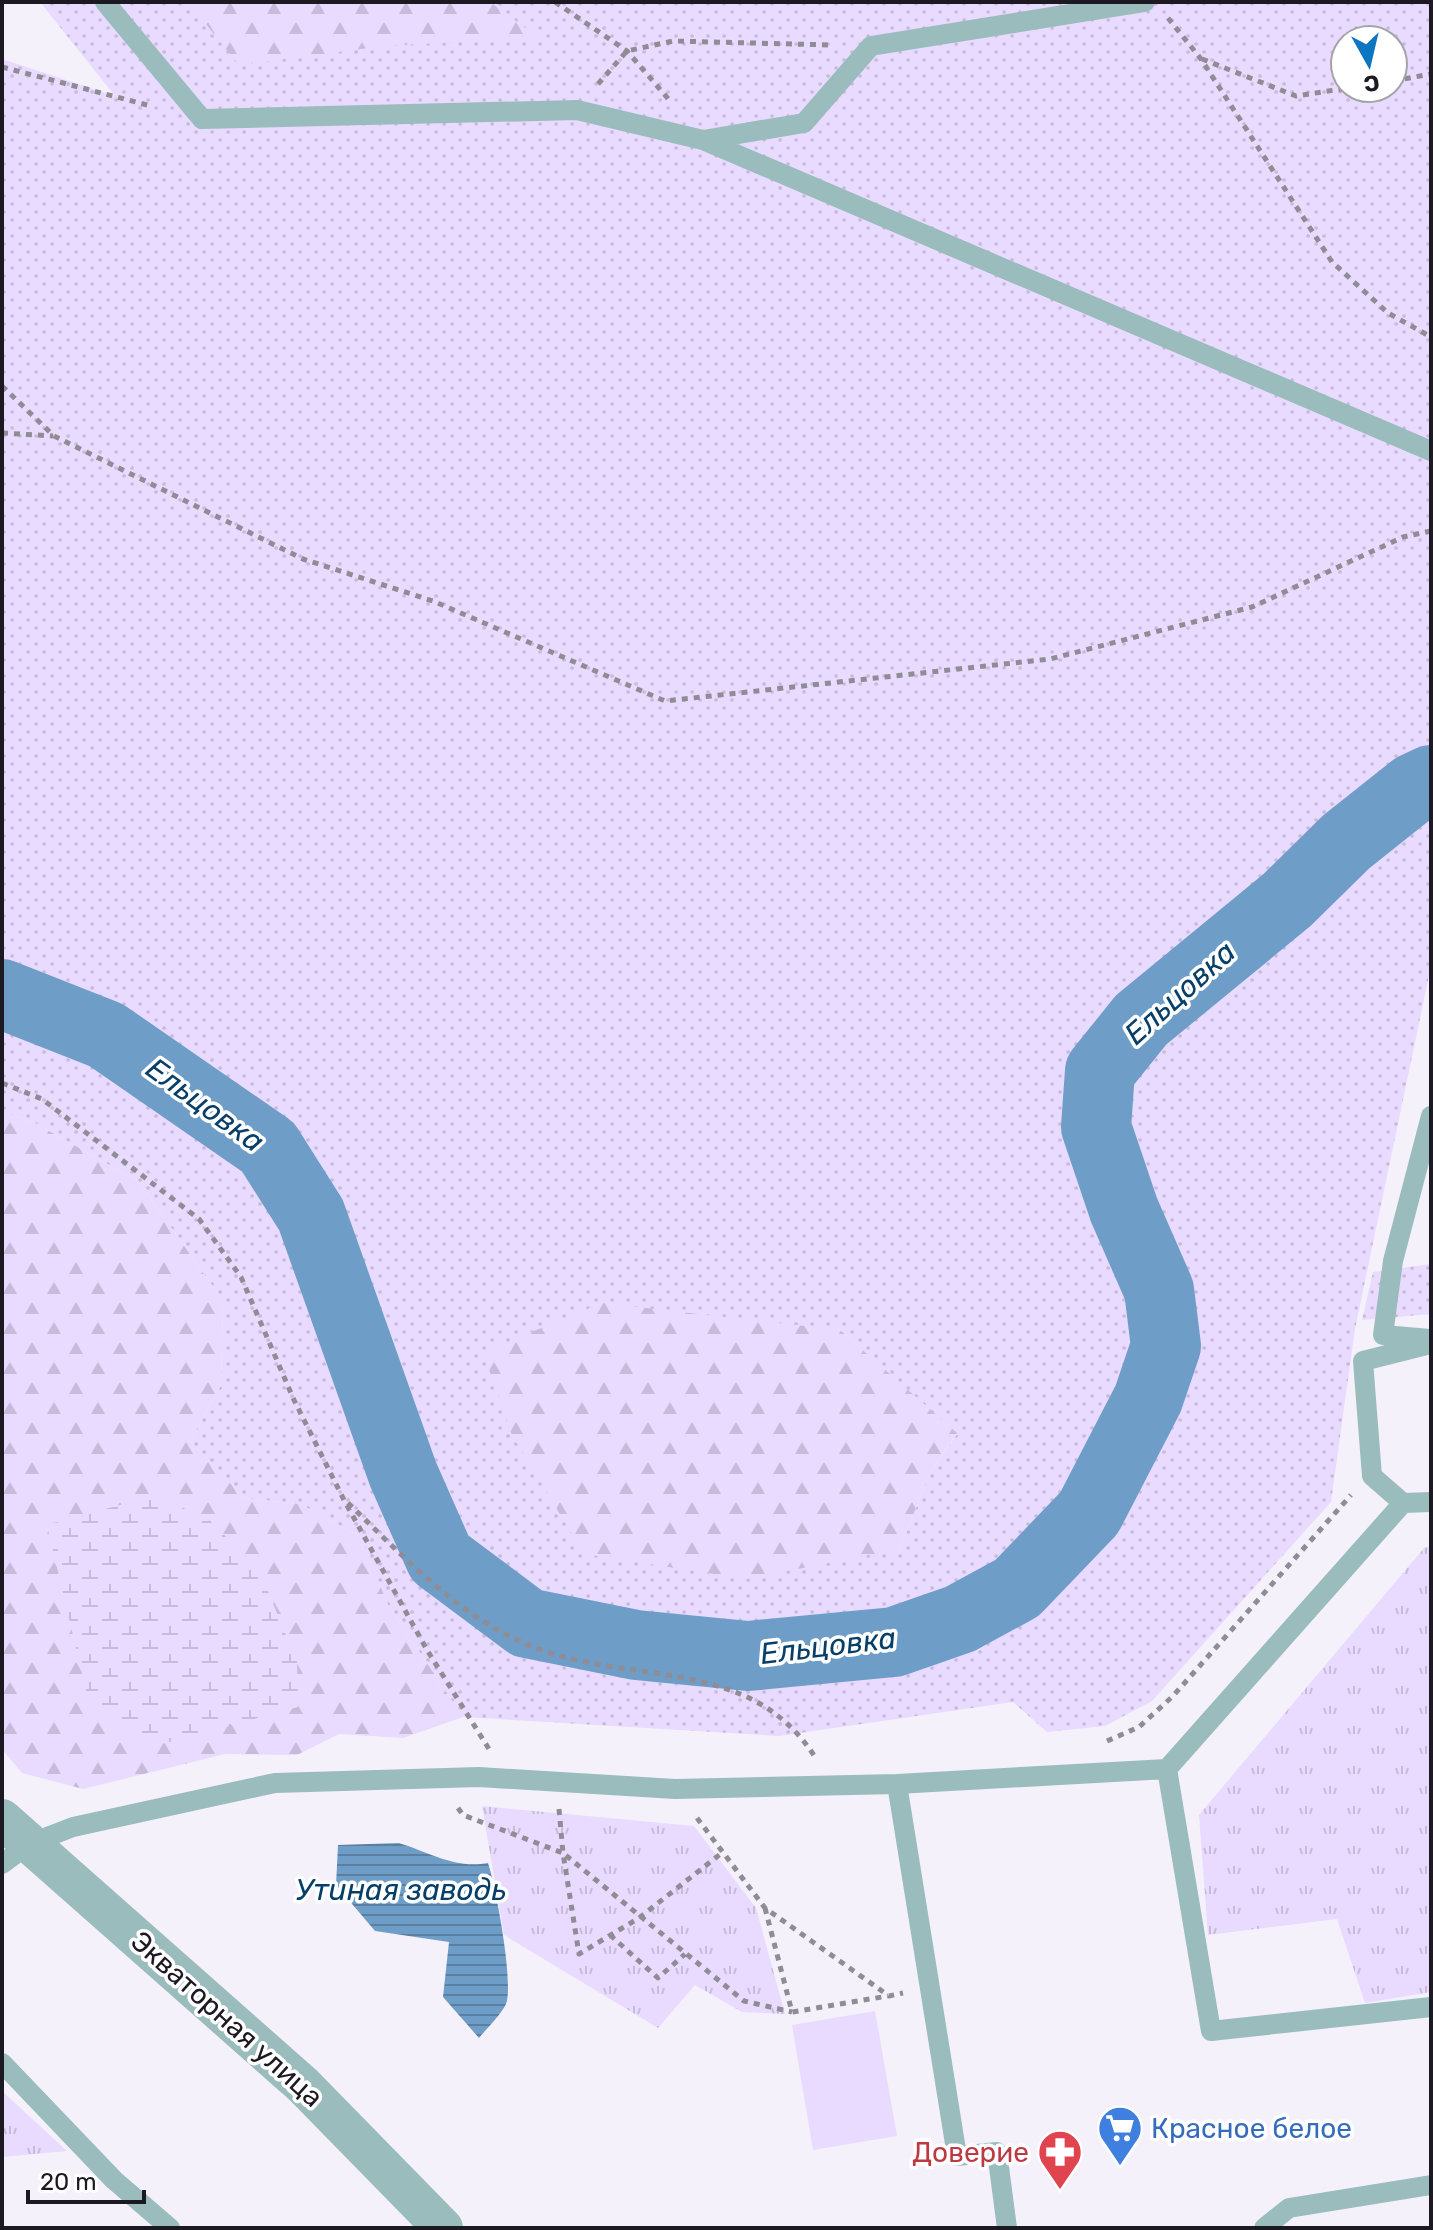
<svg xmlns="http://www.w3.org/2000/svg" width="1433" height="2230" viewBox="0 0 1433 2230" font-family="Rubik,sans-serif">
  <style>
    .grass { fill: url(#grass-dots); fill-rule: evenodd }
    .forest { fill: url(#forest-firs) }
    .wetland { fill: url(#wetland-marsh) }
    .park { fill: url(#park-tufts) }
    .pitch { fill: #e9daff }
    .water { fill: url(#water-rules) }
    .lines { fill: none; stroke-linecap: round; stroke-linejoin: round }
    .river { stroke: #6e9dc7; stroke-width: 70 }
    .path { stroke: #908c95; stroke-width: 5; stroke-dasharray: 6 6; stroke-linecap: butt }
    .lane { stroke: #9abcbc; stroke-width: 20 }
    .street { stroke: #9abcbc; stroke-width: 40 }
    .labels { text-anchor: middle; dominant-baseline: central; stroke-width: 7; stroke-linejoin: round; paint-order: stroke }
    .street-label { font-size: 28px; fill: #1d1922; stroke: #fff }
    .shop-label { font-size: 28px; fill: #366cbe; stroke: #fff; text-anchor: start }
    .health-label { font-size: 28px; fill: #be3a42; stroke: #fff; text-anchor: end }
    .water-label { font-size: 30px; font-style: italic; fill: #073f68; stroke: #fff }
  </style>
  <defs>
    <pattern id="grass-dots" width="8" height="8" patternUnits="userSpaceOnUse" patternTransform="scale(2)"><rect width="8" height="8" fill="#e9daff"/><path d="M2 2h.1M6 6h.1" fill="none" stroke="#c7bada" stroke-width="1.8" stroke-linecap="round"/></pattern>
    <pattern id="forest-firs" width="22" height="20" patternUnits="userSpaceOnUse" patternTransform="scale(2)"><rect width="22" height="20" fill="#e9daff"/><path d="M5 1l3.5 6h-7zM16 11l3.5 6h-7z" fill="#c7bada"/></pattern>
    <pattern id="wetland-marsh" width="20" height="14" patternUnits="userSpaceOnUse" patternTransform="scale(2)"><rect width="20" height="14" fill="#e9daff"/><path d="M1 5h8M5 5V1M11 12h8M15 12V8" fill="none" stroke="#c7bada"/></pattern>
    <pattern id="park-tufts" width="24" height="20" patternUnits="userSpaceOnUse" patternTransform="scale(2)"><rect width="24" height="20" fill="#e9daff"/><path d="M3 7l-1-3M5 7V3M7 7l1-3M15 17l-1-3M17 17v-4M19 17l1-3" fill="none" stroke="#c7bada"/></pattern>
    <pattern id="water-rules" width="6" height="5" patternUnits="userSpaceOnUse" patternTransform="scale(2)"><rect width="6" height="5" fill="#6e9dc7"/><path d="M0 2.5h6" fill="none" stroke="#5a7fa1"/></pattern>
  </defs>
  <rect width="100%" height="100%" fill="#f5f1fb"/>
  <path class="grass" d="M40 2H1431V966L1355 1329 1331 1502 1152 1701 1105 1726 1047 1732 1013 1702 779 1736 463 1717 388 1605 361 1537 300 1504 244 1498 190 1441 221 1385 223 1301 139 1182 35 1123 2 1111V59L115 96ZM1345 40H1393V88H1345ZM840 1330 957 1434 930 1472 900 1549Z
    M1431 1264V1314L1362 1320 1373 1272Z"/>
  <path class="forest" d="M188 2H490L539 38 384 46 239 65Z
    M2 1111 35 1123 139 1182 223 1301 221 1385 190 1441 244 1498 300 1504 361 1537 388 1605 463 1717 403 1738 339 1734 297 1755 225 1754 83 1789 22 1773 2 1749Z
    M602 1303 840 1330 957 1433 930 1472 900 1549 747 1579 584 1554 512 1435 483 1352Z"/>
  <path class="wetland" d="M153 1496 206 1517 259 1569 297 1662 298 1707 147 1748 88 1699 47 1525Z"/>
  <path class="park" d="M1431 1546V1992L1365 2003 1337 1919 1208 1935 1199 1815 1424 1548Z
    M482 1806 694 1826 756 1908 785 2014 742 2012 695 1985 658 2028 504 1935Z
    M2 2091 67 2151 2 2157Z"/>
  <path class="pitch" d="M875 2011 897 2136 813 2150 792 2025Z"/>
  <path class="water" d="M399 1843C431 1853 455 1869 488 1863 496 1887 514 1984 506 2004 500 2016 487 2028 479 2038L443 1997 449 1942 375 1931 336 1885 338 1845Z"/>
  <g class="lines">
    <path class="river" d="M2 994 106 1035 268 1147 311 1215 403 1474 440 1558 527 1623 636 1645 748 1656 894 1642 960 1619 1017 1588 1089 1513 1148 1399 1166 1346 1159 1290 1124 1210 1096 1127 1100 1071 1141 1020 1287 900 1346 842 1414 788 1431 780"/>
    <path class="path" d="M555 2 627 51 671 102
      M1168 18 1201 59 1332 262 1388 313 1431 337
      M1202 59 1296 96 1348 88
      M2 67 151 106
      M1393 81 1431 74
      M598 84 627 51 673 41 832 45
      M2 386 54 436 303 559 433 601 665 701 1050 659 1252 607 1403 537 1431 531
      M2 433 53 436
      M2 1083 42 1099 199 1219 241 1277 294 1400 344 1500 427 1650 489 1749
      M348 1503C401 1554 455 1613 524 1643 624 1688 748 1652 815 1757
      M1107 1741 1139 1727 1173 1696 1351 1495
      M458 1808 463 1815 563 1853 579 1954 639 1918 723 1852
      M559 1809 563 1853 744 2001 792 2012
      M697 1818 765 1908 889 1996 903 1993
      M765 1908 792 2012 888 1996
      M610 1935 658 1978 685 1954"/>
    <path class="lane" d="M105 2 202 119 577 110 703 140 804 123 871 46 1145 2
      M703 140 1431 451
      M1430 1339 1383 1335 1393 1261 1431 1116
      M1403 1503 1431 1502
      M1167 1769 1211 2031 1431 2007
      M897 1784 957 2156 997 2152 1007 2228
      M2 1864 29 1844 73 1827 275 1783 479 1777 675 1789 897 1784 1167 1769 1403 1503 1372 1476 1363 1361 1431 1344
      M2 2063 114 2180 170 2228
      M1264 2228 1289 2208 1431 2185"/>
    <path class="street" d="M2 1819 303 2085 443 2228"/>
  </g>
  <defs>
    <g id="supermarket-pin" transform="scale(2.3)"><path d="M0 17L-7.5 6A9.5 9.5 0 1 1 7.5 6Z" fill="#3f7fe0" stroke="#fff"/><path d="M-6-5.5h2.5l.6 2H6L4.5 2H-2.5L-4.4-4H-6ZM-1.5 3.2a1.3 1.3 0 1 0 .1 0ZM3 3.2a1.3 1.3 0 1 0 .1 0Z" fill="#fff"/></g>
    <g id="pharmacy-pin" transform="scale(2.3)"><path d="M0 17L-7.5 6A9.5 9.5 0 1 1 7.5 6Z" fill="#e0444e" stroke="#fff"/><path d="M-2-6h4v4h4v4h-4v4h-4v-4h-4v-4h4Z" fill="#fff"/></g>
  </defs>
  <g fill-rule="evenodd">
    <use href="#supermarket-pin" x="1120" y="2128"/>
    <use href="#pharmacy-pin" x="1060" y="2152"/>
  </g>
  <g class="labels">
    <g class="street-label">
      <text transform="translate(227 2019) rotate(42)">Экваторная улица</text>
    </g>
    <g class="shop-label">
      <text x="1151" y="2128">Красное белое</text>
    </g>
    <g class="health-label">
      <text x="1029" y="2152">Доверие</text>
    </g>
    <g class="water-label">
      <text transform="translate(1180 993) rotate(-42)">Ельцовка</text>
      <text transform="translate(205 1105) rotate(36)">Ельцовка</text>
      <text transform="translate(828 1646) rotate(-7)">Ельцовка</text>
      <text x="401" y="1890">Утиная заводь</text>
    </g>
  </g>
  <rect width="1433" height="2230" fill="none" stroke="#1d1922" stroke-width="8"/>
  <g transform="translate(1369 64) rotate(172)"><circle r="38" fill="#ffffff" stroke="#a5a3a7" stroke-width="2"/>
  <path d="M0-6L14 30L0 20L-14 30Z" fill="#0d76c1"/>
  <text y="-12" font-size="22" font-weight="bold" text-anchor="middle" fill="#1d1922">С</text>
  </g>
  <path d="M28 2190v12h116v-12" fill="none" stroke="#1d1922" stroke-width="4"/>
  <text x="40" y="2190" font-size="24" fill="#1d1922" stroke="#ffffff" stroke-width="6" paint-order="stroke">20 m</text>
</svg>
